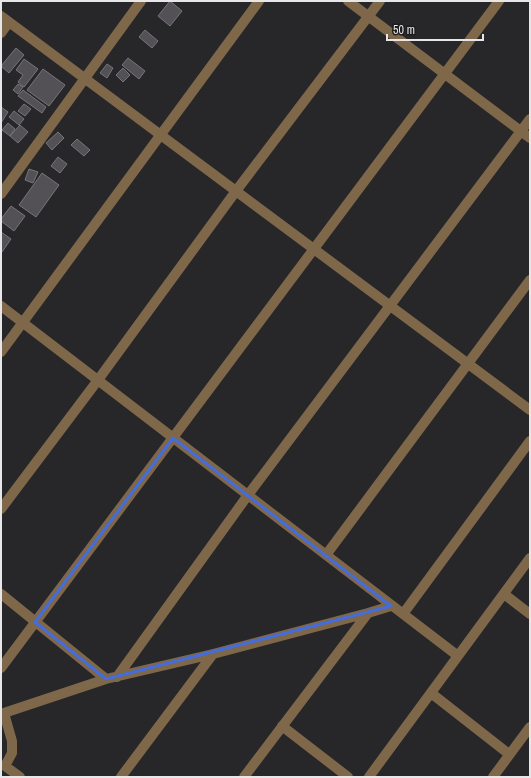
<svg xmlns="http://www.w3.org/2000/svg" width="531" height="778" viewBox="0 0 531 778" font-family="'Archivo Narrow',sans-serif">
  <style>
    .building { fill: #535155; stroke: #767578 }
    .lines { fill: none; stroke-linecap: round; stroke-linejoin: round }
    .minor { stroke: #7f6749; stroke-width: 10 }
    .marked { fill: none; stroke: #456cdb; stroke-width: 3; stroke-linejoin: round }
  </style>
  <rect width="100%" height="100%" fill="#272629"/>
  <path class="building" d="M170 1 182 11 170 26 158 16Z
    M145 30 158 41 152 48 139 37Z
    M16 48 24 55 9 73 1 66Z
    M128 58 145 71 139 79 122 65Z
    M24 59 38 69 24 87 18 82 23 75 16 70Z
    M107 64 113 68 107 78 100 73Z
    M123 68 130 75 123 82 116 75Z
    M43 69 65 85 49 106 27 90Z
    M18 84 23 87 18 94 13 90Z
    M23 90 46 107 42 113 18 96Z
    M24 104 31 109 25 116 18 111Z
    M1 107 8 112 1 123Z
    M14 111 24 119 19 125 9 117Z
    M8 123 15 129 10 136 2 130Z
    M20 125 28 132 18 143 10 136Z
    M58 132 64 138 52 150 46 143Z
    M77 139 90 150 84 156 71 145Z
    M58 157 67 164 60 173 51 166Z
    M29 169 38 172 33 183 25 180Z
    M42 173 59 185 36 217 19 205Z
    M11 206 25 216 14 231 1 221V219Z
    M1 232 11 239 2 252 1 251Z"/>
  <g class="lines">
    <path class="minor" d="M348 1 530 138
      M1 16 530 410
      M1 33 9 22
      M1 194 141 1
      M1 306 458 656
      M1 352 259 1
      M1 509 98 380 236 191 380 1
      M326 555 530 280
      M1 594 106 679
      M504 594 530 614
      M403 614 530 441
      M1 668 499 1
      M117 677 248 495 530 119
      M431 693 509 754
      M4 713 12 741V753L5 766 20 777
      M1 714 106 679 213 654 368 613 391 606
      M282 726 348 777
      M121 777 213 654
      M244 777 368 613
      M369 777 530 558
      M493 777 530 727"/>
  </g>
  <path class="marked" d="M173 438 391 606 106 679 35 622Z"/>
  <rect width="531" height="778" fill="none" stroke="#e7e6e8" stroke-width="4"/>
  <path d="M387 34v6h96v-6" fill="none" stroke="#e7e6e8" stroke-width="2"/>
  <text x="393" y="34" font-size="12" fill="#e7e6e8" stroke="#1e1d1f" stroke-width="3" paint-order="stroke">50 m</text>
</svg>
